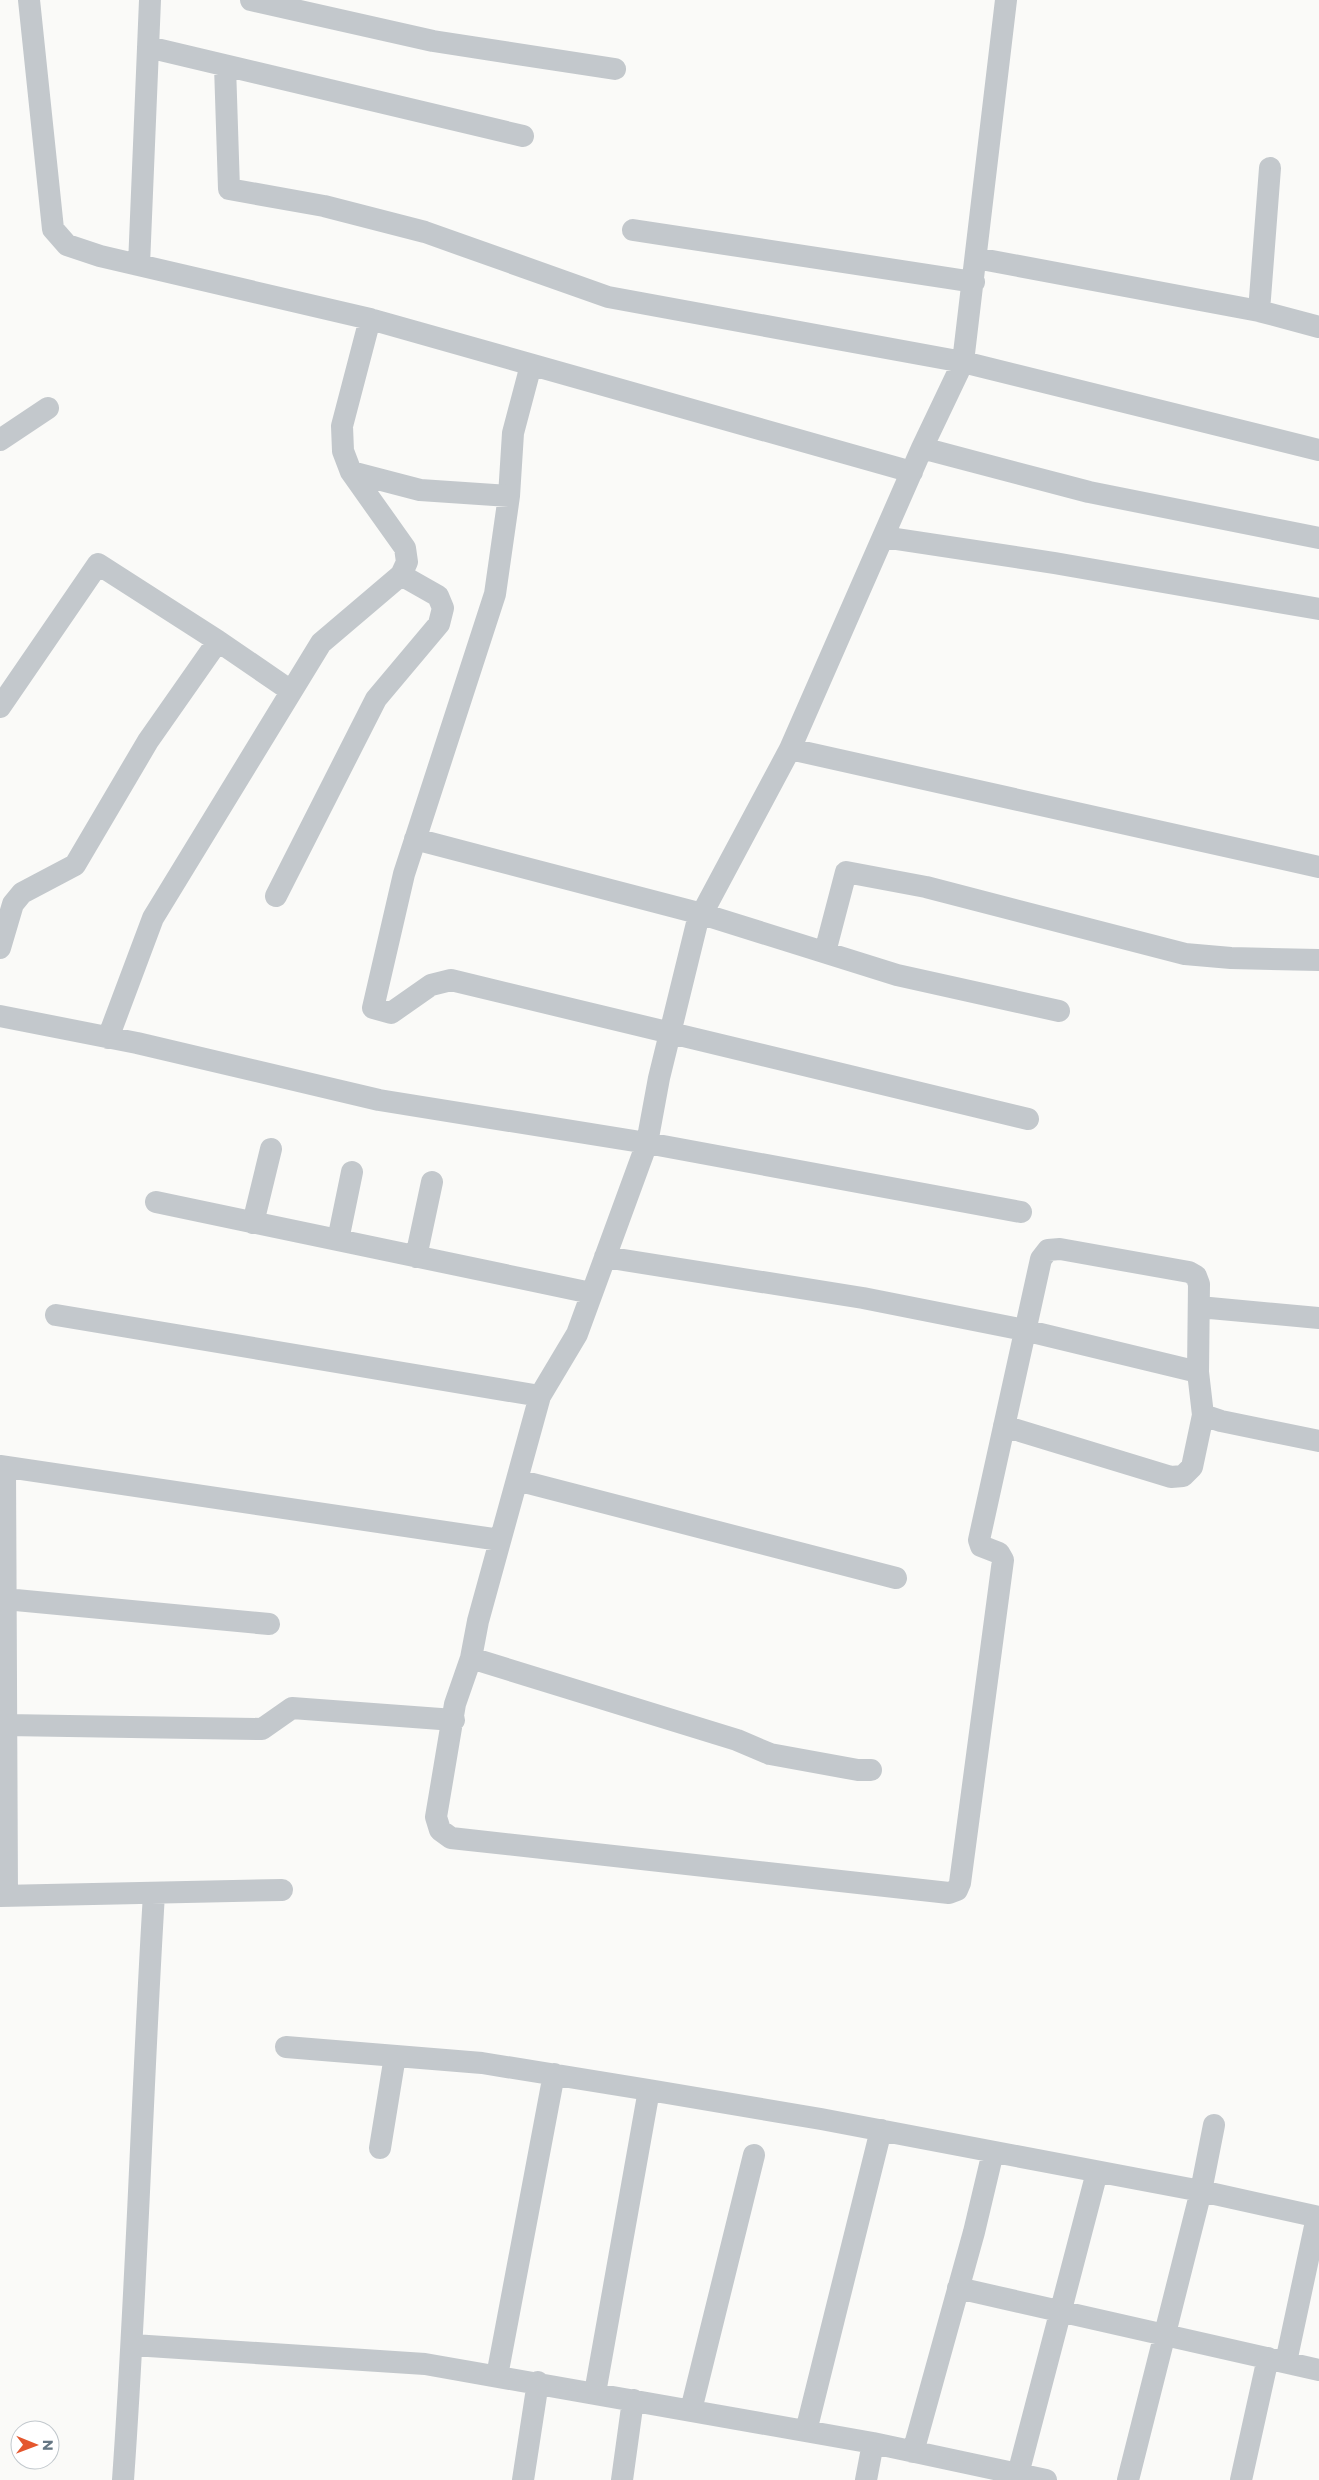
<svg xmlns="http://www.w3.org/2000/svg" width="1319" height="2480" viewBox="0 0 1319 2480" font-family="Montserrat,sans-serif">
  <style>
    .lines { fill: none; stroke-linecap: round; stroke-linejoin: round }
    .minor { stroke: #c3c8cc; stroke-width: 22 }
  </style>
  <rect width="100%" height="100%" fill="#fafaf8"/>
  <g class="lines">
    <path class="minor" d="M29 0 53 229 67 245 100 256 370 319 912 472
      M251 0 433 41 615 69
      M148 47 523 136
      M225 66 229 189 324 206 425 232 608 297 963 362 1319 450
      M633 230 974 282
      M976 258 1259 311 1319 327
      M139 265 150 0
      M1259 311 1270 168
      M531 365 513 433 509 496 495 594 404 874 373 1008 391 1013 431 985 451 980 1028 1119
      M0 440 48 408
      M922 448 1089 492 1319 538
      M351 472 420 490 509 496
      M884 537 1055 563 1319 609
      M0 707 98 564 218 641 291 691
      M790 749 1319 867
      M415 839 702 914 897 975 1059 1011
      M276 896 376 699 439 624 443 608 438 596 401 575
      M0 948 13 904 22 893 75 865 148 741 218 641
      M825 952 846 872 926 887 1185 954 1231 958 1319 960
      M0 1016 137 1043 379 1100 647 1143 1021 1212
      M108 1038 153 918 321 643 401 575 407 562 405 548 351 472 343 451 342 426 370 319
      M156 1202 591 1293
      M253 1223 271 1149
      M338 1240 352 1172
      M416 1257 432 1182
      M605 1257 863 1298 1024 1330 1198 1372
      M1199 1307 1319 1318
      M56 1315 540 1396
      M1203 1415 1221 1421 1319 1441
      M1004 1426 1171 1477 1183 1476 1192 1467 1203 1415 1198 1372 1199 1284 1196 1276 1189 1272 1060 1249 1048 1250 1041 1259 979 1540 981 1546 999 1553 1003 1560 960 1883 957 1890 949 1893 451 1838 440 1830 436 1817 455 1704 471 1658 478 1621 540 1396 577 1334 647 1143 659 1078 697 923 790 749 922 448 963 362 1006 0
      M0 1466 500 1540
      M5 1467 7 1896
      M517 1480 896 1578
      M5 1599 269 1624
      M471 1658 737 1740 770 1754 858 1770H871
      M6 1725 262 1729 292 1708 454 1720
      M0 1896 282 1890
      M286 2047 482 2063 649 2090 821 2119 1201 2191 1319 2217
      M380 2148 395 2056
      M958 2288 1319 2370
      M133 2345 425 2364 873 2443 1046 2480
      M1286 2362 1317 2217
      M497 2376 554 2074
      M595 2393 649 2090
      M691 2410 754 2155
      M806 2431 881 2130
      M913 2452 974 2232 993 2152
      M1018 2474 1097 2172
      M123 2480C137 2285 142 2089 154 1894
      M523 2480 538 2382
      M622 2480 633 2400
      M866 2480 873 2443
      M1128 2480 1201 2191 1214 2125
      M1241 2480 1268 2358"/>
  </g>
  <g transform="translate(35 2445) rotate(91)"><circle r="24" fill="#ffffff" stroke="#c1c8cd"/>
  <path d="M0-4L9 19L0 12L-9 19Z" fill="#e4572e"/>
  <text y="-8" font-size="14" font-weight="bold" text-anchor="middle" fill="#657683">N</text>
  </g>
</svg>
